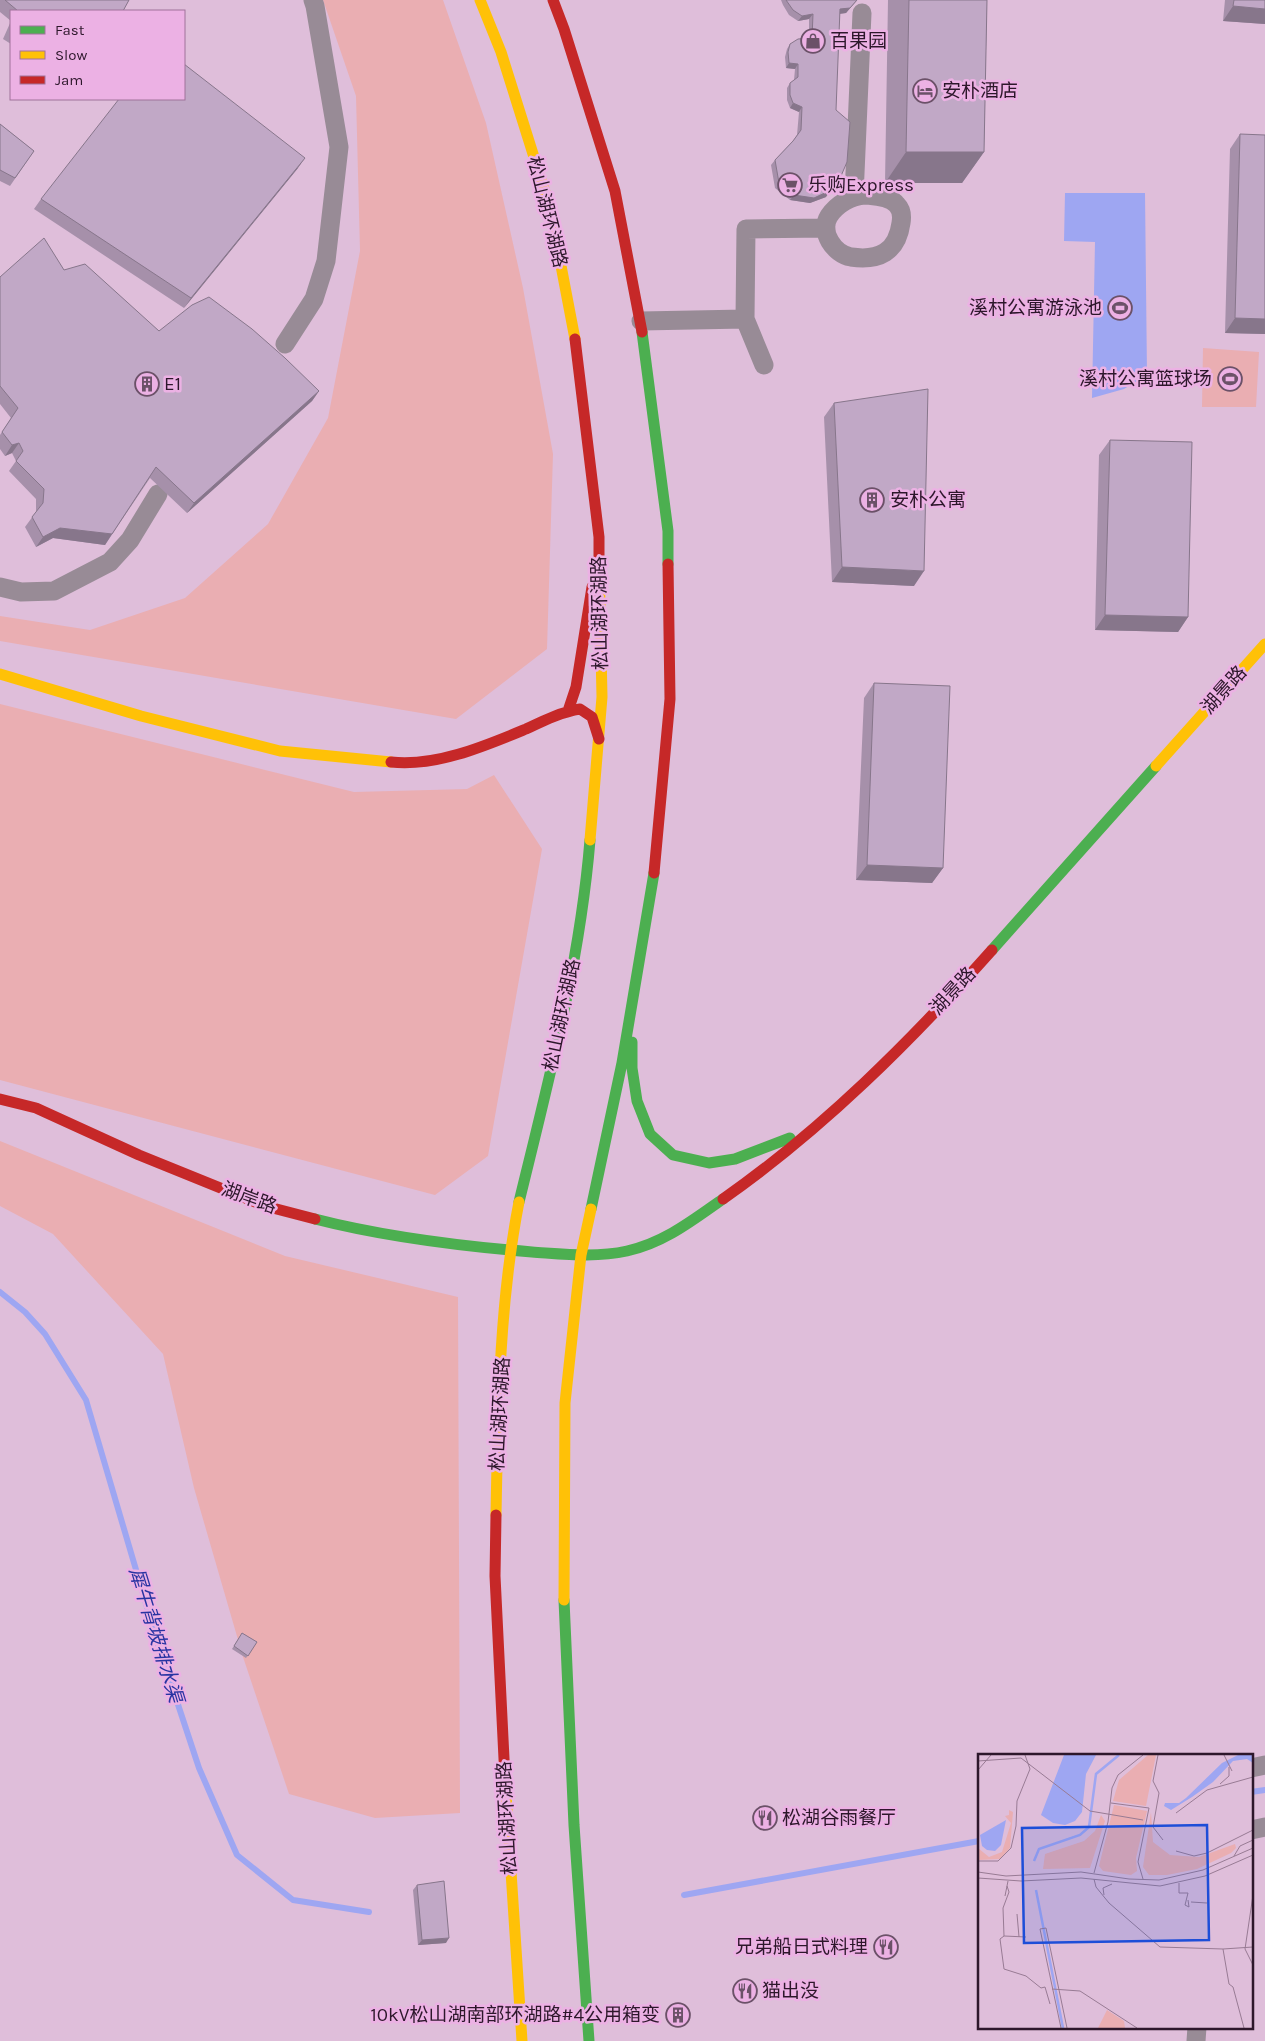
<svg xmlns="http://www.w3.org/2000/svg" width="1265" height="2041" viewBox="0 0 1265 2041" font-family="Karla,'Noto Sans SC',sans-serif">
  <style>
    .green { fill: #eaaeb2 }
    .water { fill: #9ea6f2 }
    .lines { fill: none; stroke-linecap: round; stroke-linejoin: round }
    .stream { stroke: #9ea6f2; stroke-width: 6 }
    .street { stroke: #988b96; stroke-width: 19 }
    .fast { stroke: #4caf50; stroke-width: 11 }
    .slow { stroke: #ffc107; stroke-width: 11 }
    .jam { stroke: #c62828; stroke-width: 11 }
    .wall { fill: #a690aa }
    .shaded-wall { fill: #87768b }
    .building { fill: #c1a8c6; stroke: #87768b }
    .labels { text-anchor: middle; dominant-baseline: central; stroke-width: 5; stroke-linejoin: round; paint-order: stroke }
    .poi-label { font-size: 19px; fill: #2d172b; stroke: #ecb1e4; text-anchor: start }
    .street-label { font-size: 19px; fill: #2d172b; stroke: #ecb1e4 }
    .water-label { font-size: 20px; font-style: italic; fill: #2934a2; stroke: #ecb1e4 }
    .inset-river { fill: none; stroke: #9ea6f2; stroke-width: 2.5 }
    .inset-road { fill: none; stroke: #987b94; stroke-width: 1 }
    .view { fill: #1d4ed8; fill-opacity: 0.15; stroke: #1d4ed8; stroke-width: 2.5 }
    .inset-edge { fill: none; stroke: #2d172b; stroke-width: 2.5 }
  </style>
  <rect width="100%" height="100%" fill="#dfbeda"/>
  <path class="green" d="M323 0H443L486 123 523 288 553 454 547 649 456 719 0 641V616L90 630 185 598 268 524 328 418 360 251 356 96Z
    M1203 348 1259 352 1256 407H1202Z
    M0 704 354 792 467 789 494 775 542 849 488 1156 435 1195 0 1080Z
    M0 1141 285 1256 458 1297 460 1813 375 1818 289 1794 243 1657 194 1488 163 1354 53 1234 0 1206Z"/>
  <path class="water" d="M1065 193H1145L1147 375 1124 389 1092 398 1095 242 1064 241Z"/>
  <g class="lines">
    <path class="stream" d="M0 1292 25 1312 45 1334 86 1400 157 1641 199 1768 237 1855 293 1900 369 1912
      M1251 1792 1265 1790
      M684 1895 979 1841"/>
    <path class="street" d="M865 195C875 196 890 196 897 205 902 210 902 217 901 223 897 252 879 261 851 257 834 254 819 232 829 216 837 204 851 196 865 195Z
      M854 196 862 13
      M745 319 764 365
      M641 321 745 319 746 229 826 228
      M285 344 314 299 326 261 339 147 315 6 313 0
      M0 587 21 592 54 591 110 562 130 540 158 494
      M1251 1768 1265 1765
      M1251 1830 1265 1827
      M1196 2041 1197 2027"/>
    <path class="fast" d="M642 332 668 531V564
      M992 950 1156 766
      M632 1042V1068L637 1101 650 1134 673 1155 709 1163 735 1159 790 1138
      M519 1202C548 1083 580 963 590 840
      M591 1209 622 1063 654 873
      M315 1219C385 1237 459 1246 532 1252 563 1254 596 1258 627 1251 664 1243 693 1220 723 1199
      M564 1600 574 1825 589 2041"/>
    <path class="slow" d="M480 0 501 52 550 208 575 339
      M0 674 141 716 280 751 391 762
      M1156 766 1265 644
      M590 840 602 697 599 559
      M496 1515C498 1410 499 1304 519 1202
      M564 1600 565 1403 581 1255 591 1209
      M505 1779 522 2041"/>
    <path class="jam" d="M553 0 564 29 615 191 642 332
      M575 339 599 537V559
      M568 711 576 687 592 587
      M391 762C436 767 485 746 526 729 543 721 561 712 580 709L592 717 599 739
      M654 873 670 699 668 564
      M0 1099 36 1108 139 1155 265 1206 315 1219
      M723 1199C823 1129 911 1041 992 950
      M496 1515 495 1576 505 1779"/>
  </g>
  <path class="wall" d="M0 0H129L123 11H11V44L3 39 11 21 0 12Z
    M781 0H857L846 13 840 14 826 197 810 203 790 200 775 188 771 165 775 160 793 141 797 135 799 112 790 108 787 100V88L790 83 794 80 795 69 786 68 785 57 787 49 790 44 809 38V19L798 21 789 15 783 5Z
    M888 0H987L984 152 962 183H885Z
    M1225 0H1265V24L1223 21Z
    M0 124 34 151 10 186 0 181Z
    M1240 134 1265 334 1225 333 1230 149Z
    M298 168 184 308 34 209 41 199Z
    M64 270 159 331 319 391 312 401 187 513 150 478 105 545 53 538 36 547 25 527 36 512V499L9 471 16 461 12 453 5 456 0 449V435L11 418 0 404V277Z
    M834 403 914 586 832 582 824 417Z
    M1110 440 1188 617 1178 632 1095 630 1099 455Z
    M874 683 943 868 932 883 856 880 864 698Z
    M242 1633 257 1642 246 1658 232 1649Z
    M417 1885 446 1943 418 1945 413 1890Z
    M676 2006 684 2020 683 2023H675L674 2008Z"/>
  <path class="shaded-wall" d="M857 0 846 13 837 14 840 9Z
    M1233 6 1265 9V24L1223 21Z
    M813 14 809 19 798 21 802 16Z
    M789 63 798 64 795 69 786 68Z
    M793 103 802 107 799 112 790 108Z
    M906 152H984L962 183H885Z
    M305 158 298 168 184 308 191 298Z
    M841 176 826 197 810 203 790 200 794 195Z
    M1235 318 1265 319V334L1225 333Z
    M319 391 312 401 187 513 194 503Z
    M19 443 12 453 5 456 12 445Z
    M60 528 112 534 105 545 53 538 36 547 43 537Z
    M842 567 924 571 914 586 832 582Z
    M1105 615 1188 617 1178 632 1095 630Z
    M867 865 943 868 932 883 856 880Z
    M449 1938 446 1943 418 1945 422 1940Z
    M677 2020H684L683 2023H675Z"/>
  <path class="building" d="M5 0H129L123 11H18Z
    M786 0H857L850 8 840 9 836 110 850 122 847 162 841 176 829 191 814 198 794 195 779 183 775 160 793 141 801 130 802 107 793 103 790 95V83L798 77V64L789 63 788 52 790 44 798 39 812 38 813 14 802 16 793 10Z
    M909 0H987L984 152H906Z
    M1234 0H1265V9L1233 6Z
    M184 64 305 158 191 298 41 199 119 99H184Z
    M0 124 34 151 15 178 0 170Z
    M1240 134 1265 135V319L1235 318Z
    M44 238 64 270 85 264 159 331 192 305 209 297 252 329 285 358 319 391 194 503 156 467 112 534 60 528 43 537 32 517 43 503 44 489 16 461 23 451 19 443 12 445 2 432 18 408 0 386V277Z
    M928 389 924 571 842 567 834 403Z
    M1110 440 1192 442 1188 617 1105 615Z
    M874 683 950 686 943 868 867 865Z
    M242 1633 257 1642 248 1656 234 1646Z
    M444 1881 449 1938 422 1940 417 1885Z
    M683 2005 684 2020H677L676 2006Z"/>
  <defs>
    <g id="shop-ring" transform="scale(1.25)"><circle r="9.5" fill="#ecb1e4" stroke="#6b5168" stroke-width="1.5"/><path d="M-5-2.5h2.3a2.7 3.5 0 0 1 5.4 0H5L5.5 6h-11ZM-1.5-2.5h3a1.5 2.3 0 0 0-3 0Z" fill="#6b5168"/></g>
    <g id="hotel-ring" transform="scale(1.25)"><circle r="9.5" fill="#ecb1e4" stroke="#6b5168" stroke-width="1.5"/><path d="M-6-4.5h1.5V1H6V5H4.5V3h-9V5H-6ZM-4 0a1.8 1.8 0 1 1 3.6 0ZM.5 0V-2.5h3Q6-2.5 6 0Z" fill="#6b5168"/></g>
    <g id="supermarket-ring" transform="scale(1.25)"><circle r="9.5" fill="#ecb1e4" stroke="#6b5168" stroke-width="1.5"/><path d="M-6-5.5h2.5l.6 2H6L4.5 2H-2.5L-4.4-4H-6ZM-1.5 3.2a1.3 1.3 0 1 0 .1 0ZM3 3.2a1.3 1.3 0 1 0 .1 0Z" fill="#6b5168"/></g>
    <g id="stadium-ring" transform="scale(1.25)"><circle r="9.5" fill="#ecb1e4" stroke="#6b5168" stroke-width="1.5"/><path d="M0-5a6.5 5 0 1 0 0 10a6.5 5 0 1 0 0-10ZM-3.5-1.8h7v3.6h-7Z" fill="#6b5168"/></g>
    <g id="building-ring" transform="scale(1.25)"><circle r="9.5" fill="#ecb1e4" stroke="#6b5168" stroke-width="1.5"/><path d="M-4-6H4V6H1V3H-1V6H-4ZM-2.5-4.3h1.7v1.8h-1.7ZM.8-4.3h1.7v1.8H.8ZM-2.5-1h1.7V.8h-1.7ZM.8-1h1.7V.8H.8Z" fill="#6b5168"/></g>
    <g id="restaurant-ring" transform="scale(1.25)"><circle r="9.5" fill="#ecb1e4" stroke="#6b5168" stroke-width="1.5"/><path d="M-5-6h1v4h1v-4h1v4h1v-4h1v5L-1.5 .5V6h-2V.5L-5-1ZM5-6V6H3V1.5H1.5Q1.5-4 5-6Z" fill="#6b5168"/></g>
  </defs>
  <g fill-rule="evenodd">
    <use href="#shop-ring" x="813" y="41"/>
    <use href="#hotel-ring" x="925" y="91"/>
    <use href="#supermarket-ring" x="790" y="185"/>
    <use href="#stadium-ring" x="1120" y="308"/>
    <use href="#stadium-ring" x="1230" y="379"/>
    <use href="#building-ring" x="147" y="384"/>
    <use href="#building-ring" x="872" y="500"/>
    <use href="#restaurant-ring" x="765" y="1818"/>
    <use href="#restaurant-ring" x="886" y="1947"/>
    <use href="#restaurant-ring" x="745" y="1991"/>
    <use href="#building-ring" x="678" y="2015"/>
  </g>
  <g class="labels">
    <g class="poi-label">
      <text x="830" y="41">百果园</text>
      <text x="942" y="91">安朴酒店</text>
      <text x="808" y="185">乐购Express</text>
      <text x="1102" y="308" text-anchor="end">溪村公寓游泳池</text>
      <text x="1212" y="379" text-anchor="end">溪村公寓篮球场</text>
      <text x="164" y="384">E1</text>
      <text x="890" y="500">安朴公寓</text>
      <text x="782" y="1818">松湖谷雨餐厅</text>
      <text x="868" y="1947" text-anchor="end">兄弟船日式料理</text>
      <text x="762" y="1991">猫出没</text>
      <text x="660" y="2015" text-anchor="end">10kV松山湖南部环湖路#4公用箱变</text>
    </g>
    <g class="street-label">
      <text transform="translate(547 212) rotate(76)">松山湖环湖路</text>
      <text transform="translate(600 613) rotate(-91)">松山湖环湖路</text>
      <text transform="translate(1224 690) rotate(-48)">湖景路</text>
      <text transform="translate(953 991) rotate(-47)">湖景路</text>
      <text transform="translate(562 1015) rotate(-78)">松山湖环湖路</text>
      <text transform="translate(249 1198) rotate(20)">湖岸路</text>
      <text transform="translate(500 1414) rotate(-87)">松山湖环湖路</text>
      <text transform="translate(507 1818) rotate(-93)">松山湖环湖路</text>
    </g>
    <g class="water-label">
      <text transform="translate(156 1635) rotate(73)">犀牛背坡排水渠</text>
    </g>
  </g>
  <g transform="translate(978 1754)">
    <rect width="275" height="275" fill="#dfbeda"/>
    <path d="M170 1H178L168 52 135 47 141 26ZM136 51 169 57 158 104 159 117 153 121 125 117 121 112ZM31 56 35 58 32 94 22 105 0 106V89V94L11 103 24 98 33 69 27 62 31 61ZM173 58 175 88 192 101 221 103 257 90 258 94 253 99 219 115 189 121H171L165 113ZM123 61 127 67 112 114 65 115 67 100 106 87 117 77ZM129 256 146 267 147 274H120Z" fill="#eaaeb2"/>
    <path d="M86 1H118L108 20 104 58 97 67 87 71 75 69 63 61ZM260 1H275V9L269 5 255 7 235 28 214 43 193 56 186 52 187 49H201L208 44 244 9ZM28 66 23 91 17 97 9 96 4 92 2 81Z" fill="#9ea6f2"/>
    <path class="inset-river" d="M56 107 61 95 102 81 111 73 118 20 141 1M58 136 85 274"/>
    <path class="inset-road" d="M180 1 175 27 181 39 175 73 185 86M246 1 254 17M0 7 43 4 112 57 165 66M0 16 13 1M242 30 251 22V13M133 49 171 54 160 108 165 125M198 59 229 36 275 23M198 97 216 102 229 99 275 76M256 102 262 92 275 86M0 107H20L33 94 38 72 39 47 52 15 47 1M0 118 28 122 103 118 151 125 181 126 225 116 275 94M116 119 130 68 134 34 140 21 165 1M0 124 43 127 103 124 182 132 227 122 275 101M116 125 118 133 131 149 182 193 245 195M201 129V139H210L207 151 211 153 210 146M29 132 31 138 25 154 26 182 22 185 26 215 48 222 63 234 67 233 72 250M126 141 125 134 134 130M275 141 267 195 275 211M27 142 30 127M213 148 229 149M39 160 41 183M26 182 48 183M74 235 102 237 159 274M83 274 62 175 68 174 89 274M266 274 255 233 251 230 245 195 275 193"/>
    <path class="view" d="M229 71 231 186 46 189 44 74Z"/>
    <rect width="275" height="275" class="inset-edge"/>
  </g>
  <rect x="10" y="10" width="175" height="90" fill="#ecb1e4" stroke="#a0739a"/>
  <rect x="20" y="26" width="25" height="8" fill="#4caf50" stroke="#a0739a"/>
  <text x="55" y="35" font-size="15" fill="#2d172b">Fast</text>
  <rect x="20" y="51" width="25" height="8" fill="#ffc107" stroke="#a0739a"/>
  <text x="55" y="60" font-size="15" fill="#2d172b">Slow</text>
  <rect x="20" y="76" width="25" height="8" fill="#c62828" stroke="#a0739a"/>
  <text x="55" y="85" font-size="15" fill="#2d172b">Jam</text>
</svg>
